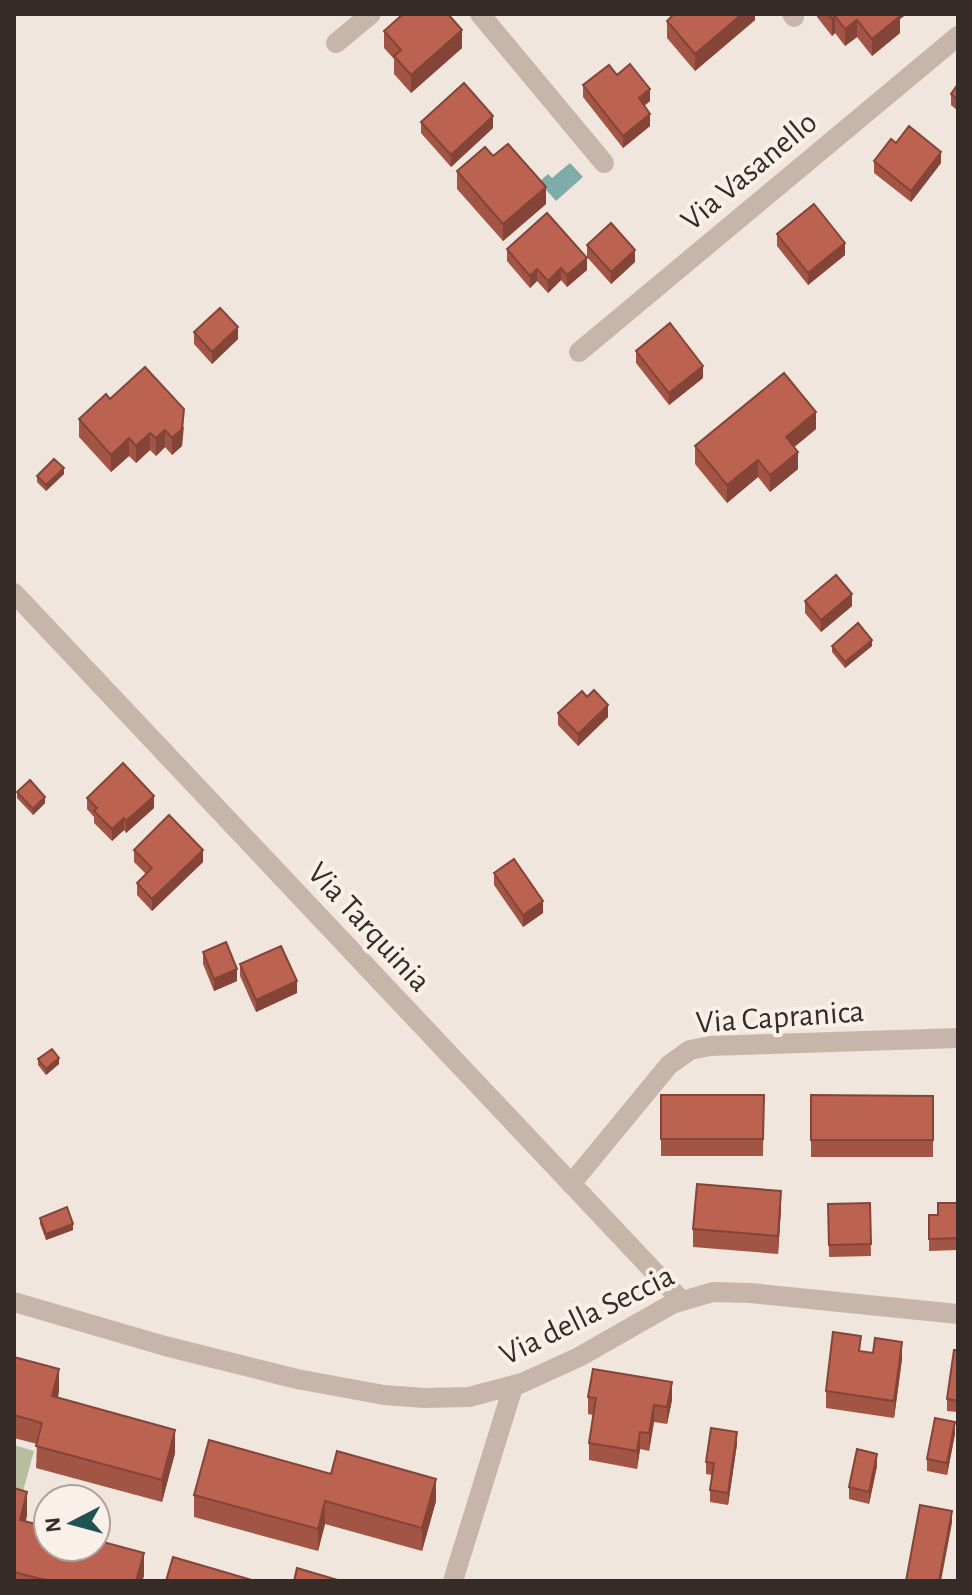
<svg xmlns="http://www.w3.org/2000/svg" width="972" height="1595" viewBox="0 0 972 1595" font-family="'Alegreya Sans',sans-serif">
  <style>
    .green { fill: #b6be9f }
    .water { fill: #7faba9 }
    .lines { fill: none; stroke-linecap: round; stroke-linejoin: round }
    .minor { stroke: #c7b5aa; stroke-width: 20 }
    .wall { fill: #a25445 }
    .shaded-wall { fill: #844538 }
    .building { fill: #bc6250; stroke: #844538; stroke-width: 2 }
    .labels { text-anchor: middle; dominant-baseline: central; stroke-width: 8; stroke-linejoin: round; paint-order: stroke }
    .street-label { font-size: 32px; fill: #352c29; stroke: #f8f0e9 }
  </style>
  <rect width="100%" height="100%" fill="#f0e6dd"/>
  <path class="green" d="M14 1445 34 1451 22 1495 14 1493Z"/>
  <path class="water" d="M570 163 583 177 556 201 539 182 548 174 552 178Z"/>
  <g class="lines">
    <path class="minor" d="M480 14 604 163
      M792 14 794 17
      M336 43 371 14
      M579 352 958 36
      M14 593 681 1300
      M571 1184 669 1065 690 1050 710 1046 958 1038
      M14 1302 165 1346 297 1379 384 1395 425 1398 469 1397 522 1383 579 1357 672 1304 713 1292 750 1293 958 1314
      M453 1581 513 1387"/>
  </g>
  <path class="wall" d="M755 14V20L695 71 667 38V21Z
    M817 14H904V16L900 19V33L872 56 857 37 845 46 835 33 832 36 817 17Z
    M384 31 462 48 411 93 394 74V59L384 48Z
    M617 75 650 101 644 106 650 126 623 148 583 97V85Z
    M958 84V111L951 105V94Z
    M421 122 493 128 451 167 421 133Z
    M896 143 941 163 911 202 874 173V161Z
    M457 171 546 204 503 241 457 189Z
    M777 234 845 255 808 285 777 246Z
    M587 245 635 262 611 284 587 257Z
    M507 249 587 270 567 287 561 280 548 293 537 281 530 288 507 261Z
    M194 332 238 339 212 364 194 344Z
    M636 351 703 378 669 405 636 363Z
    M110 399 184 427 182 446 172 455 165 447 156 456 150 450 136 463 129 456 111 472 79 437V419Z
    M816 429 794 447 798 469 770 492 758 477 727 503 695 464V446Z
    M64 474 46 491 37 482V476Z
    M805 601 852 606 821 632 805 613Z
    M832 646H872L845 668 832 652Z
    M558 713 608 717 578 746 558 725Z
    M17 792 45 803 33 815 17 798Z
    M87 798 154 808 126 833 124 830 112 841 94 823V817L87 809Z
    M134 850 203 862 152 911 137 895V883L146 874 134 862Z
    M494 873 543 913 523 927 494 885Z
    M203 952 237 981 214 991 203 964Z
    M240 964 297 993 256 1012 240 976Z
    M38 1059 59 1064 46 1075 38 1065Z
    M661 1095H764L763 1156H661Z
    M811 1095 933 1096V1157H811Z
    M870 1203 871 1256 829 1257 828 1204Z
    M958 1203V1250L929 1251V1215H938Z
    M781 1209 778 1254 693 1247V1229Z
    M40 1218 73 1230 46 1240 40 1224Z
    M958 1350V1412L947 1411V1399Z
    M861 1351 902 1359 894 1418 826 1408V1391Z
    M14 1357 59 1391 58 1398 175 1453 162 1502 36 1468 37 1444 14 1438Z
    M588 1397 672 1400 667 1424 654 1422 649 1451 640 1449 637 1469 589 1460V1443L593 1415 588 1414Z
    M955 1434 947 1475 927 1471V1459Z
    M737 1444 728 1505 710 1502V1490L712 1475 706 1474V1462Z
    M877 1466 869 1504 849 1499V1487Z
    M331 1474 436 1501 422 1551 325 1524 318 1551 194 1517V1495Z
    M14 1488 27 1515 26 1521 144 1576 142 1581H14Z"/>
  <path class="shaded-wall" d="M742 14H755V20L695 71V54Z
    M893 14H904V16L900 19V33L872 56V39Z
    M835 16V33L832 36V19Z
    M857 20V37L845 46V29Z
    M462 30V48L411 93V75Z
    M650 89V101L639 110V98Z
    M650 114V126L623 148V136Z
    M493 116V128L451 167V155Z
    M941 152V163L911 202V191Z
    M546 187V204L503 241V224Z
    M845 243V255L808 285V273Z
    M635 250V262L611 284V272Z
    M587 258V270L567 287V275Z
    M561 268V280L548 293V281Z
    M537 269V281L530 288V276Z
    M238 327V339L212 364V352Z
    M703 366V378L669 405V393Z
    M184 409 182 446 172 455V438Z
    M816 412V429L786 454V437Z
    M165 430V447L156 456V438Z
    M150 433V450L136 463V446Z
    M129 438V456L111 472V455Z
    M798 452V469L770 492V475Z
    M758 460V477L727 503V485Z
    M64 468V474L46 491V485Z
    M852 594V606L821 632V620Z
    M872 640V646L845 668V662Z
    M608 705V717L578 746V734Z
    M154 796V808L126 833V821Z
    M45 797V803L33 815V809Z
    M124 818V830L112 841V829Z
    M203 850V862L152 911V899Z
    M543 901V913L523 927V915Z
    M237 969V981L214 991V979Z
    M297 981V993L256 1012V1000Z
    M59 1058V1064L46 1075V1069Z
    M781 1191V1209L778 1254V1236Z
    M73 1224V1230L46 1240V1234Z
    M902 1342V1359L894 1418V1401Z
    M59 1369V1391L52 1419V1396Z
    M672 1382V1400L667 1424V1407Z
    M654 1405V1422L649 1451V1433Z
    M955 1422V1434L947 1475V1463Z
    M175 1430V1453L162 1502V1480Z
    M640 1432V1449L637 1469V1451Z
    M737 1432V1444L728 1505V1493Z
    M877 1454V1466L869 1504V1492Z
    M436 1479V1501L422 1551V1528Z
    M27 1492V1515L20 1542V1520Z
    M325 1501V1524L318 1551V1529Z
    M952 1511V1523L941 1581H939Z
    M144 1553V1576L142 1581H136Z"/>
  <path class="building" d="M403 14H448L462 30 411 75 394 56 401 50 384 31Z
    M674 14H742L695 54 667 21Z
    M828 14H899L900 16 872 39 857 20 845 29 835 16 832 19Z
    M630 64 650 89 639 98 650 114 623 136 583 85 609 65 617 75Z
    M464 83 493 116 451 155 421 122Z
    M958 84V99L951 94Z
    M909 126 941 152 911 191 874 161 891 139 896 143Z
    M508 144 546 187 503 224 457 171 485 147 493 156Z
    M814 204 845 243 808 273 777 234Z
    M547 213 587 258 567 275 561 268 548 281 537 269 530 276 507 249Z
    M611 223 635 250 611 272 587 245Z
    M220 308 238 327 212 352 194 332Z
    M670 323 703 366 669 393 636 351Z
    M145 367 184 409 182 429 172 438 165 430 156 438 150 433 136 446 129 438 111 455 79 419 106 394 110 399Z
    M784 373 816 412 786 437 798 452 770 475 758 460 727 485 695 446Z
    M54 459 64 468 46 485 37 476Z
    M836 575 852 594 821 620 805 601Z
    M858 623 872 640 845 662 832 646Z
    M594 690 608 705 578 734 558 713 582 691 587 697Z
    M123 763 154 796 126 821 124 818 112 829 94 811 97 808 87 798Z
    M30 780 45 797 33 809 17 792Z
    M169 815 203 850 152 899 137 883 152 868 134 850Z
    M514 859 543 901 523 915 494 873Z
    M226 942 237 969 214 979 203 952Z
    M281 946 297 981 256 1000 240 964Z
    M52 1049 59 1058 46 1069 38 1059Z
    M661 1095H764L763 1139H661Z
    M811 1095 933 1096V1140H811Z
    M697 1184 781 1191 778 1236 693 1229Z
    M870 1203 871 1244 829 1245 828 1204Z
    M938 1203H958V1238L929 1239V1215H938Z
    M67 1207 73 1224 46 1234 40 1218Z
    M833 1332 861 1336 859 1351 873 1353 875 1338 902 1342 894 1401 826 1391Z
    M954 1350H958V1401L947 1399Z
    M14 1357 59 1369 52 1396 175 1430 162 1480 36 1446 42 1423 14 1415Z
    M593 1369 672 1382 667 1407 654 1405 649 1433 640 1432 637 1451 589 1443 596 1398 588 1397Z
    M935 1418 955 1422 947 1463 927 1459Z
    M711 1428 737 1432 728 1493 710 1490 714 1463 706 1462Z
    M209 1440 331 1474 337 1451 436 1479 422 1528 325 1501 318 1529 194 1495Z
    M857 1449 877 1454 869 1492 849 1487Z
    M14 1488 27 1492 20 1520 48 1527V1547H96V1540L144 1553 136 1581H49L14 1572Z
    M920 1505 952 1511 939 1581H906Z
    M173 1557 255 1581H166Z
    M297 1568 341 1581H294Z"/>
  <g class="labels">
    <g class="street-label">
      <text transform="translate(749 171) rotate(-40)">Via Vasanello</text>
      <text transform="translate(369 927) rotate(47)">Via Tarquinia</text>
      <text transform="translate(780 1017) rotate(-4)">Via Capranica</text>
      <text transform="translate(587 1315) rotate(-26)">Via della Seccia</text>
    </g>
  </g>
  <rect width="972" height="1595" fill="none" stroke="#352c29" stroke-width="32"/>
  <g transform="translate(72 1523) rotate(264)"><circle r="38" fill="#f8f0e9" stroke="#aaa29c" stroke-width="2"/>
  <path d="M0-6L14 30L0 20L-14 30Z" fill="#225353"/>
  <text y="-12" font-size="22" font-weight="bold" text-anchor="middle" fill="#352c29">N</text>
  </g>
</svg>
